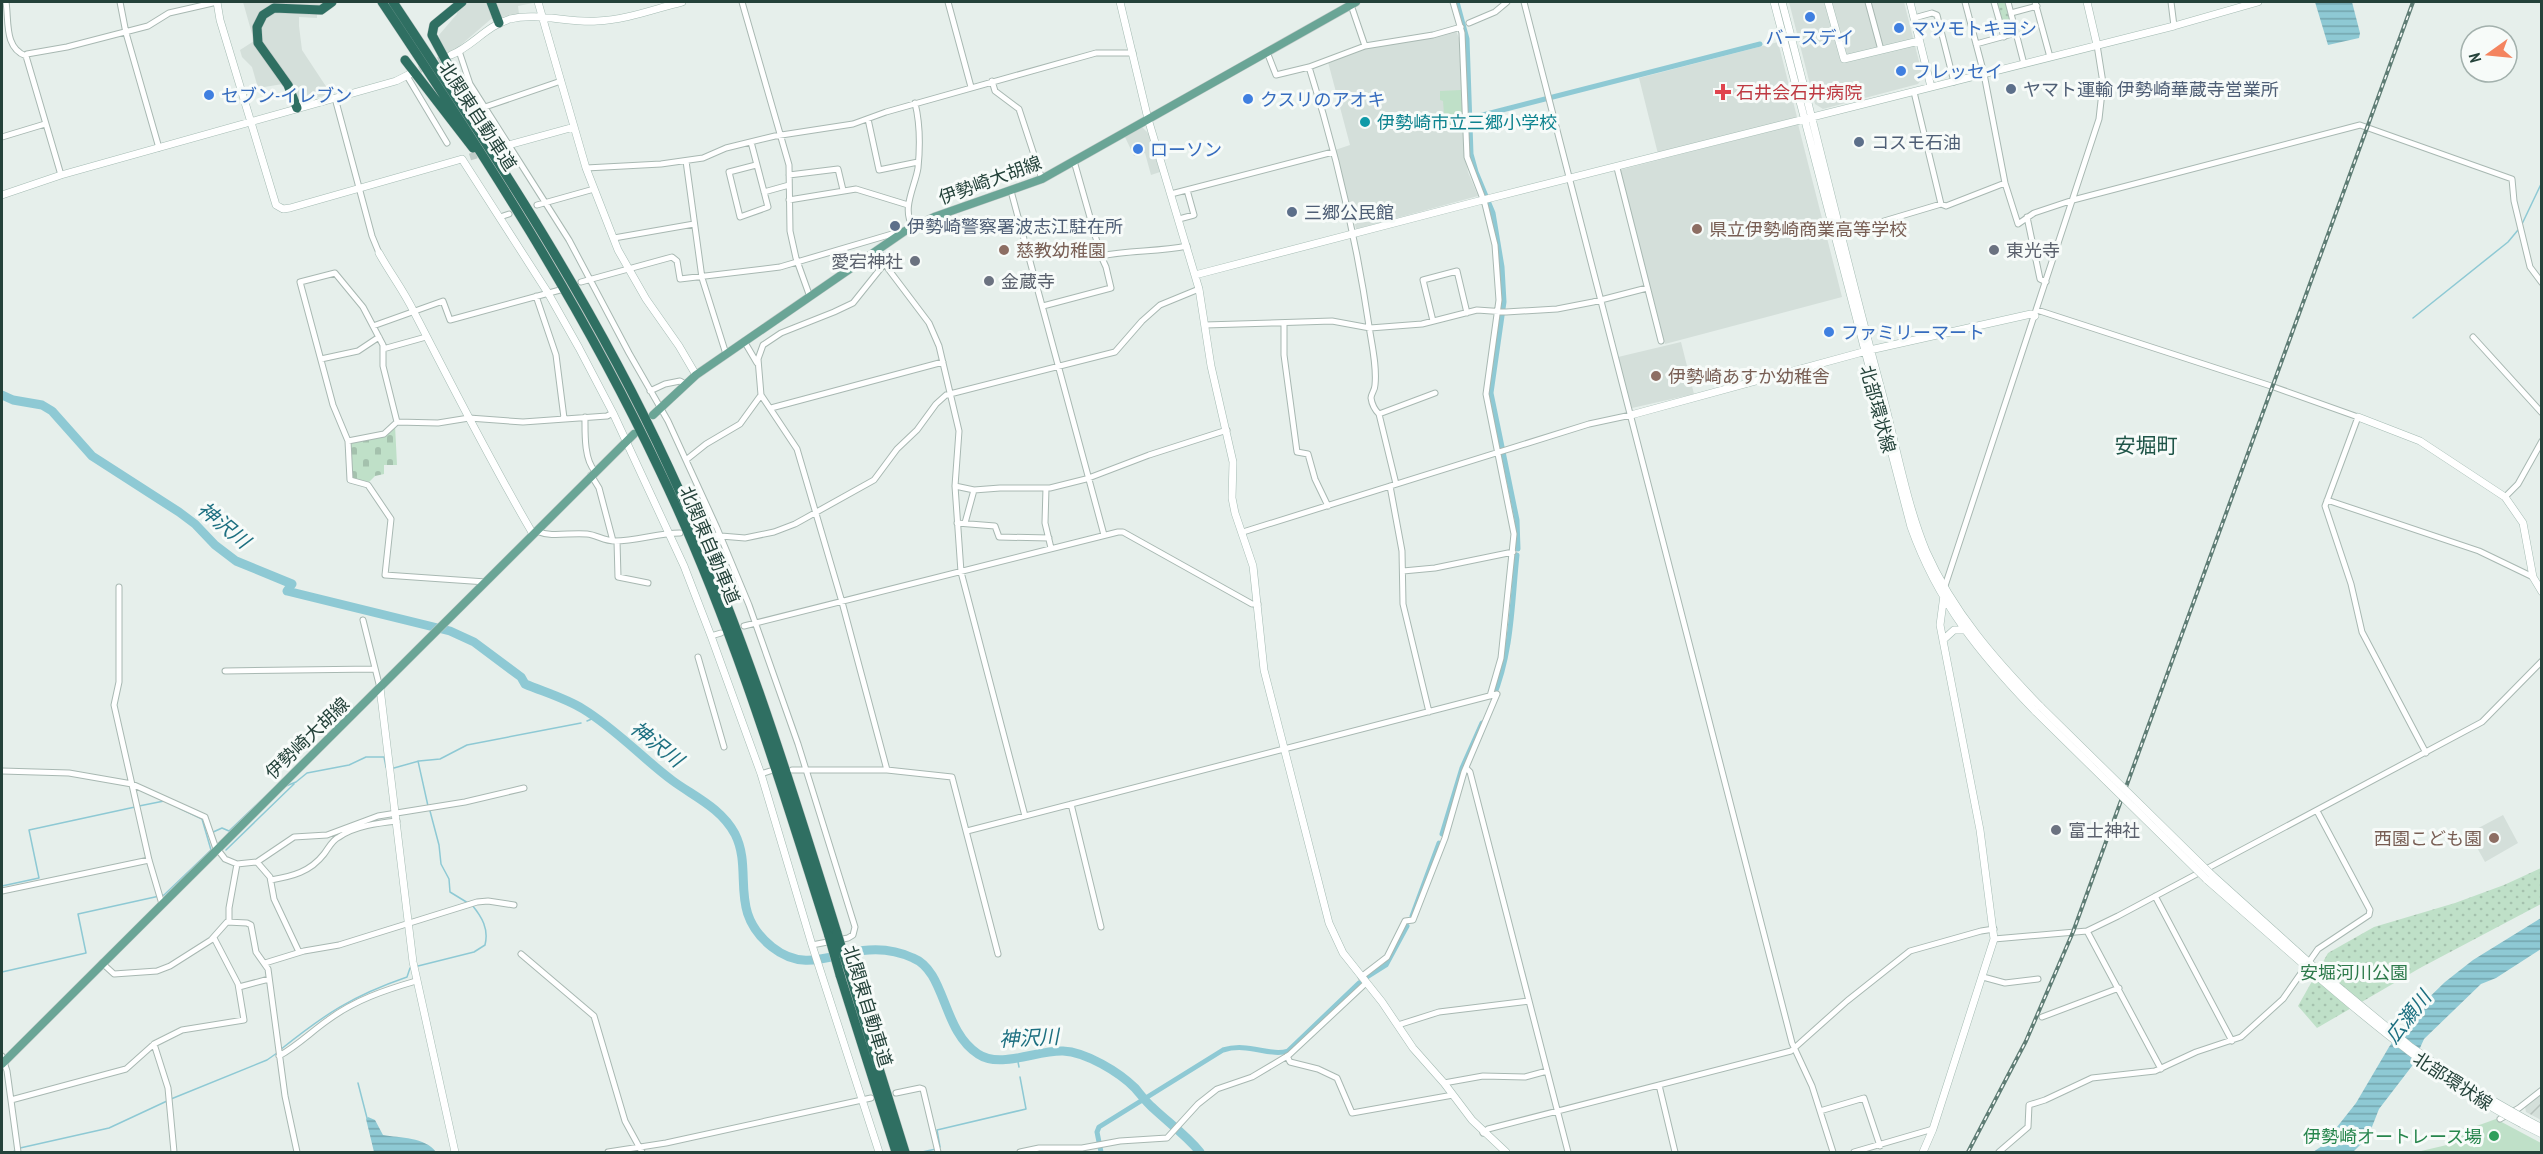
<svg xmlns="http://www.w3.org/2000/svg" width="2543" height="1154" viewBox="0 0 2543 1154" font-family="'PT Sans Narrow','Noto Sans JP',sans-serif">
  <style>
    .built { fill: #d4dfda }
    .industrial { fill: url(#industrial-furrows) }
    .grass { fill: #bfe0c8 }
    .cemetery { fill: url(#cemetery-stones) }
    .park { fill: url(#park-dots) }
    .water { fill: url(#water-rules) }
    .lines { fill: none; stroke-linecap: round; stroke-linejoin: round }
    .stream { stroke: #8ec9d4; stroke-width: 1.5 }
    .canal { stroke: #8ec9d4; stroke-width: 5 }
    .river { stroke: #8ec9d4; stroke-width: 9 }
    .secondary-tunnel { stroke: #bfccc8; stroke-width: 7; stroke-dasharray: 7 3.5; stroke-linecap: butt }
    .street-casing { stroke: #a8b8b2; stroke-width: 7 }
    .secondary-casing { stroke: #a4bbb3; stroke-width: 8 }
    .primary-casing { stroke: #c2cac8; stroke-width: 9 }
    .highway-casing { stroke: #c2cac8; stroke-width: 10 }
    .street { stroke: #fff; stroke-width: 5 }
    .secondary { stroke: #fff; stroke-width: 7 }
    .primary { stroke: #6aa596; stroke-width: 8 }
    .highway { stroke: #2f6f62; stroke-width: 9 }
    .rail-casing { stroke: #5f7d75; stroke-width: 4 }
    .rail { stroke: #f7fbf9; stroke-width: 1.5; stroke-dasharray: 4.5; stroke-linecap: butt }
    .secondary-bridge-casing { stroke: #a4bbb3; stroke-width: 8; stroke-linecap: butt }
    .highway-bridge-casing { stroke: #c2cac8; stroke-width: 10; stroke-linecap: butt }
    .secondary-bridge { stroke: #fff; stroke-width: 7 }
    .highway-bridge { stroke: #2f6f62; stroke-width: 9 }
    .shop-dot { fill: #3f7fe0; stroke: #f7fbf9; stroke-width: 2 }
    .service-dot { fill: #5c6f8a; stroke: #f7fbf9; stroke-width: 2 }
    .health-dot { fill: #e0444e; stroke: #f7fbf9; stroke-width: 2 }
    .culture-dot { fill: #0f9aa8; stroke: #f7fbf9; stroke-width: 2 }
    .education-dot { fill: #8d6e63; stroke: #f7fbf9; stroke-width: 2 }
    .worship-dot { fill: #6b7280; stroke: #f7fbf9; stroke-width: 2 }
    .leisure-dot { fill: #2e9e5b; stroke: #f7fbf9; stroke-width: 2 }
    .labels { text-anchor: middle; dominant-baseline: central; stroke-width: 6; stroke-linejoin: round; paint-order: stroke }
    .shop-label { font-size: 18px; fill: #366cbe; stroke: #f7fbf9; text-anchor: start }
    .service-label { font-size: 18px; fill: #4e5e75; stroke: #f7fbf9; text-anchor: start }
    .health-label { font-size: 18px; fill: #be3a42; stroke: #f7fbf9; text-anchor: start }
    .street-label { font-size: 18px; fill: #24423a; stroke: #f7fbf9 }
    .culture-label { font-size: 18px; fill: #0d838f; stroke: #f7fbf9; text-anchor: start }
    .education-label { font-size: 18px; fill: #785e54; stroke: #f7fbf9; text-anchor: start }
    .worship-label { font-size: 18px; fill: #5b616d; stroke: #f7fbf9; text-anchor: start }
    .park-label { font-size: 18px; fill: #2d7a4b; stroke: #f7fbf9 }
    .leisure-label { font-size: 18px; fill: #27864d; stroke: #f7fbf9; text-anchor: end }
    .water-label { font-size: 20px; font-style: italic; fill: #1c6f80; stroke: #f7fbf9 }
    .quarter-label { font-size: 21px; fill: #1f5548; stroke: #f7fbf9 }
  </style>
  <defs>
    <pattern id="industrial-furrows" width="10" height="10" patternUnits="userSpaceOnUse" patternTransform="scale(1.5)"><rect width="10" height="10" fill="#d4dfda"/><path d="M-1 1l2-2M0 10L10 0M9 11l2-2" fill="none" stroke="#b6c1bc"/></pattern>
    <pattern id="cemetery-stones" width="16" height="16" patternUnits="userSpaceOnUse" patternTransform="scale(1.5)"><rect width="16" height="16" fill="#bfe0c8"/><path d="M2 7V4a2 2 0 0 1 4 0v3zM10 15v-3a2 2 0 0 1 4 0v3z" fill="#a4c1ad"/></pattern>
    <pattern id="park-dots" width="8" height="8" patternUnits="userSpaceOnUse" patternTransform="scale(1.5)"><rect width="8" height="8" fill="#bfe0c8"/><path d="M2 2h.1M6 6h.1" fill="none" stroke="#a4c1ad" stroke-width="1.8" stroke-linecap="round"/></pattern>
    <pattern id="water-rules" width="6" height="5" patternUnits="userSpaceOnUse" patternTransform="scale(1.5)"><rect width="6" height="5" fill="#8ec9d4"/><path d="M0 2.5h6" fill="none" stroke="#74a5ad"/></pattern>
  </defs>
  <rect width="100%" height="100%" fill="#e6efeb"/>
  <path class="built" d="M243 2H325L320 8 317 9V18L299 17V26L302 50 331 94 289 105 288 93 283 84 258 88 252 67 242 57 240 50 254 41Z
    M455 2H533V3L518 6 519 14 491 19 455 50 448 52 442 48 439 35 457 14Z
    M1789 2H1904L1923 77 1918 84 1823 109 1815 104Z
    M1456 31 1459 38 1464 153 1468 172 1478 196 1356 229 1335 150 1350 145 1328 62 1368 47Z
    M1778 42 1797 117 1658 154 1639 78Z
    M1798 124 1842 297 1665 344 1620 170Z
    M1142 127 1149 134 1160 172 1151 175 1145 153 1134 156 1125 137Z
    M1681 342 1694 394 1632 408 1618 357Z
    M2503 815 2518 843 2485 862 2469 833Z"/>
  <path class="industrial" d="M2541 1094V1120L2526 1112 2525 1107Z"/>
  <path class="grass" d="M1461 90 1463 128H1445L1443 101 1440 100V91Z
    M2496 1119 2541 1143V1152H2417L2451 1144 2471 1128Z"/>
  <path class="cemetery" d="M395 425 397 465H384V474L375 476 369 482 352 479 350 442 386 434Z"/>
  <path class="park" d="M1997 2H2006L2012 32 2005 34Z
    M2541 868V904L2420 968 2317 1028 2298 1006 2328 953 2374 927 2455 903 2504 885Z"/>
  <path class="water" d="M2315 2H2352L2360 33 2359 38 2328 45Z
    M2541 918V949L2496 978 2481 984 2424 1039 2412 1066 2379 1109 2368 1137 2353 1152H2313L2322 1146 2356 1103 2389 1047 2413 1013 2445 982 2473 960Z
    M368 1117 375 1120 383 1135C400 1138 425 1137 436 1152H374L366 1119Z"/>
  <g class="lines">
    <path class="stream" d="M2522 224 2542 182
      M2413 318 2508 242 2518 230
      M587 721 594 718
      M418 761 428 806
      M394 768 419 761 440 759 467 745 581 723
      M286 786 296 782 307 773 349 765 366 757H384L386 767
      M139 806 164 801
      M430 811 439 845 441 864 449 879 450 892 468 903
      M211 833 222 828 229 831 272 790
      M226 850 294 784
      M2 886 39 878 29 830 135 807
      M418 966 474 952 485 945C489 929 482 917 472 905
      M2 972 86 953 78 914 164 895 211 850 202 819 179 808
      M280 1050C325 1014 352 996 407 977L410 968
      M1017 1057 1019 1067
      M358 1083 367 1118
      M171 1099 267 1060 277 1053
      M940 1147 937 1130 1026 1109 1020 1077
      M13 1152 20 1148 109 1128 167 1101
      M922 1152 936 1149"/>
    <path class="canal" d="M1457 2 1467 39 1471 154 1476 172 1493 213 1502 267 1504 302 1491 393 1517 520 1518 549
      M1475 117 1760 44
      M1493 698C1512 653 1512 602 1517 555
      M1442 834 1462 768 1482 723
      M1412 916 1439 843
      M1367 977 1386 965 1407 926
      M1101 1152 1097 1132 1099 1127 1223 1050C1248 1042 1270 1057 1288 1051L1359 983"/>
    <path class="river" d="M2 395 13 400 42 405 52 411 92 456 179 512 195 524 215 545 236 561 292 584 287 591 450 631 474 642 521 677 525 684C544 692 565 698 583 709 616 729 642 758 673 781 695 797 721 808 735 834 754 872 727 911 772 947 806 974 833 952 869 950 883 949 900 952 913 958 946 971 942 1031 978 1054 1000 1069 1037 1050 1063 1051 1086 1052 1119 1072 1135 1088 1141 1095 1146 1102 1153 1108 1169 1123 1186 1135 1200 1152"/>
    <path class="secondary-tunnel" d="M410 74 449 56
      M470 157 505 146"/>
    <g class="street-casing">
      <path id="street" d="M6 2C9 21 4 48 26 56
        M120 2 126 33 159 148
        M742 2 789 165 790 231 796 258 810 297
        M948 2 971 87
        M1453 2 1462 33 1467 157 1485 204 1495 245 1499 300 1486 394 1514 534 1501 658 1490 696
        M1524 2 1792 1043 1812 1086 1833 1152
        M1868 2 1881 50
        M1965 2 1984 74 2005 183 2018 224 2034 213 2073 200 2360 125 2512 179 2514 201 2530 267 2542 283
        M1994 2 2004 37
        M2008 2 2024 64
        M2035 2 2050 57
        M2171 2 2174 26
        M1351 5 1365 46
        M2011 13 2037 6
        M1914 18 1932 13 1937 15 1954 82
        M1469 23 1495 12 1507 2
        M1976 44 2016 33
        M459 51 470 84 569 240 629 353 668 421 717 528 749 605 798 744 855 927 853 935 848 938 812 945
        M1267 52 1276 75 1309 67 1365 46 1433 35 1461 27
        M1309 67C1336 152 1356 238 1369 326 1372 346 1377 366 1375 385 1375 390 1371 394 1371 398 1372 405 1375 410 1379 414L1396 484
        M407 76 447 143
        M992 81 995 91 1019 109 1042 179
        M1914 92 1941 204
        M335 98 372 236 379 253
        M485 107 561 81
        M868 119 879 170 918 162
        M2 137 45 124
        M751 142 768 207 740 217 729 172 756 165
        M686 161 702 278 726 354
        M1074 161 1101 256C1129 250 1158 252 1187 246
        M586 168 661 164 703 158 726 148 775 136 853 124 886 112 1096 53H1133
        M1617 168 1661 341
        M61 175 26 56 27 54 67 47 148 26 169 13 217 2
        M789 175 838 169 843 190
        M1011 191 1104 535
        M764 192 789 185
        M1171 194 1333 152
        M789 200 856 189 908 205
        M537 205 594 189
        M500 217 509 214
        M2027 217 2040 279 2046 282
        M1179 219 1194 215 1187 190
        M913 227C901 209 915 187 918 168 920 148 920 123 915 103
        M1840 237 1864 227 1941 204 1946 206 2005 183
        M614 238 694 224
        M878 250 889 270 929 323 939 346 959 431 955 486 961 572 1025 816
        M885 263 853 303 834 312 781 333 763 345 758 359 761 395 797 449 842 602 887 770
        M581 282 672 257 677 261 680 279 780 267 892 234 898 236
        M536 296 556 355 564 418
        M1043 306 1111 288 1106 267 1101 256
        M2037 310 2271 386 2358 417 2325 506 2351 584 2362 632 2426 753
        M1433 321 1423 280 1457 271 1467 313
        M1284 323V355L1297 452 1308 454 1315 479 1328 506
        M1205 325 1332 321 1370 328 1422 324 1477 310 1506 312 1557 309 1593 302 1647 288
        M373 326 443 301 450 320 560 290
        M2473 337 2542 413
        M744 341 757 363
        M383 349 426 337
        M321 359 358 351 379 337
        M650 391 665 384 680 381 685 384
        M771 408 943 362
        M1379 414 1435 393
        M585 417C585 433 584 460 595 471
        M397 422 383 366V345L363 307 335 273 300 282 333 405 348 441 350 480 368 485 391 519 385 575 486 582
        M348 441 384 434 397 422 438 423 469 418 523 422 607 416 613 413
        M686 460 706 444 740 424 761 395
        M591 475 599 488 613 541
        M955 486 974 490 1000 488H1050L1086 479 1149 455 1227 430
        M1390 486 1402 551 1403 604 1429 712
        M1046 488 1045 523 1051 548
        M2505 497 2518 484 2542 441
        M2327 500 2479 551 2533 577
        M957 523 995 526 999 537 1049 538
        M965 523 974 490
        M536 531C553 538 570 532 587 534 597 535 604 541 615 541 637 541 658 533 680 533
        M1243 532 1589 424 1631 415
        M709 535 745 538 774 532 795 524 874 480 897 449 917 430 936 404 946 395 1115 352 1142 321 1160 305 1199 289
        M617 541 618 577 648 583
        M1403 571 1435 568 1513 552
        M1945 586 2099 119 2103 83 2097 45
        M119 587V682L114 705 149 860 162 904
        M363 620 380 688
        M744 626 1118 532H1123L1252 604H1258
        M711 636 721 633
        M698 657 724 747
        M225 671 375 669
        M1466 768 1470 772 1568 1152
        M792 770H887L952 777 998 954
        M2 771 69 773 132 784 205 817 215 846 225 859 237 864 257 862 294 837 327 835 378 816 465 802 524 788
        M761 774 770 771
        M1071 804 1101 927
        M967 831 1497 694
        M257 862 270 877 274 899 299 952
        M271 880C293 876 310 872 324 854 328 849 332 840 339 837 355 826 378 823 397 821
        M2 891 149 860
        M2155 896 2232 1041
        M229 922V908L237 864
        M2087 931 2161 1069
        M1994 939 2087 931 2118 916 2482 722 2542 661
        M521 954 594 1016 625 1121 642 1152
        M102 963 114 974 157 971 170 966 211 940 227 922 247 923 251 925 256 952 268 969 285 1096 297 1152
        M265 963 304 951 339 945 477 902 488 901 514 905
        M1361 977 1387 957 1405 921 1413 920 1445 838 1464 772 1497 694
        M1983 977 2005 983 2038 979
        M239 987 269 979
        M2042 1017 2119 988
        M1398 1025 1439 1012 1529 1001
        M154 1044 168 1088 174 1152
        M2 1056 7 1071 18 1152
        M279 1056C297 1046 311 1032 328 1020 355 1000 385 990 416 981
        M1287 1056 1290 1062 1318 1069 1337 1078 1352 1113 1453 1095
        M1444 1083 1483 1076 1525 1077 1547 1071
        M1659 1085 1675 1152
        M896 1093 920 1088 923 1089 938 1152
        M11 1100 126 1069 154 1044 182 1030 244 1020 238 984 214 938
        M1820 1111 1864 1098 1880 1146
        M2500 1119 2519 1108 2542 1090
        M1483 1133 1488 1129 1791 1051 1847 1001 1910 951 1981 931 1994 929
        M608 1152 666 1143 871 1098
        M1020 1152 1039 1148H1082L1120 1141 1167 1138 1198 1104 1217 1089 1252 1077 1289 1055 1366 983
        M1854 1152 1933 1129
        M1999 1152 2028 1127 2029 1105 2045 1100 2092 1078 2155 1071 2196 1052 2241 1037 2283 999 2318 949 2369 915 2370 910 2317 811"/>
    </g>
    <g class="secondary-casing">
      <path id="secondary" d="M217 2 220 20 276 205 283 209 290 208 462 159 548 293 579 348 613 413 684 566 711 636 761 774 812 945 879 1152
        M538 2 586 168 618 250 646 299 679 346 696 375
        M1120 2 1148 119 1199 289 1211 366 1233 462 1232 498 1235 513 1253 566 1264 670 1329 923 1343 953 1382 1002 1413 1048 1444 1083 1472 1120 1506 1152
        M1774 2 1911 527C1938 603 1981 655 2036 712
        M1782 2C1816 130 1846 260 1881 389 1895 440 1906 503 1926 551 1953 612 1995 660 2041 707
        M1828 2 1844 59 1919 41
        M1910 2 1931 87
        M2087 2 2097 45
        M451 55C473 46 486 26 510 19 537 12 568 23 597 21 626 20 654 9 682 2
        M505 146 574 127
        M2 195 61 175 396 81 410 74
        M379 253C390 273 404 291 414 312 453 387 490 461 533 534
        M1195 275 1475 202 2174 26 2258 2
        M1631 415 1870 350 2031 314 2035 316
        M2358 417 2420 441 2505 497 2523 523 2533 577 2542 592
        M1943 640 1954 630H1964
        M380 688 413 962 455 1152
        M2211 874 2313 966
        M2206 879 2310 970
        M2527 1120 2542 1128
        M2522 1124 2542 1134
        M1923 1152 1933 1129 1994 939 1980 830 1940 625 1944 595"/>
    </g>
    <g class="primary-casing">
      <path id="primary" d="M653 415 696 375 905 231 934 217 1042 179 1356 2
        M2 1064 634 434"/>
    </g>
    <g class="highway-casing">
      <path id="highway" d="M382 2C483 153 581 304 659 469 731 619 779 778 829 936
        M393 2C493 152 593 303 669 468 739 618 788 775 837 933
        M462 2 434 25 432 35 477 118
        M491 2 499 23
        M405 60 473 148
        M297 108 288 85 258 43 257 27 263 15 274 8 321 10 332 2
        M849 972 905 1152
        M840 975 896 1152"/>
    </g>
    <use href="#street" class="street"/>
    <use href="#secondary" class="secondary"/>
    <use href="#primary" class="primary"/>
    <use href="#highway" class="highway"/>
    <g class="rail-casing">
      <path id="rail" d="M1968 1152 2026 1041 2073 932 2413 2"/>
    </g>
    <use href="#rail" class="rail"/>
    <g class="secondary-bridge-casing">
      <path id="secondary-bridge" d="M2041 707 2211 874
        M2036 712 2206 879
        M2313 966 2411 1047 2469 1087 2527 1120
        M2310 970C2377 1028 2444 1083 2522 1124"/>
    </g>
    <g class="highway-bridge-casing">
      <path id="highway-bridge" d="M837 933 849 972
        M829 936 840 975"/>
    </g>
    <use href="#secondary-bridge" class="secondary-bridge"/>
    <use href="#highway-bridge" class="highway-bridge"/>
  </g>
  <g class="shop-dot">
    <circle cx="1810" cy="17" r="6"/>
    <circle cx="1899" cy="28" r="6"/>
    <circle cx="1901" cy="71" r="6"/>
    <circle cx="209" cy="95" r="6"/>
    <circle cx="1248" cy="99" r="6"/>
    <circle cx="1138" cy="149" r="6"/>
    <circle cx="1829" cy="332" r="6"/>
  </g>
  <g class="service-dot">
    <circle cx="2011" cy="89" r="6"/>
    <circle cx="1859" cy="142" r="6"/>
    <circle cx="1292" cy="212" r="6"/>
    <circle cx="895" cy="226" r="6"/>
  </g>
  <path class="health-dot" d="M1720 83h6v6h6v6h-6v6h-6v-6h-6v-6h6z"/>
  <circle class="culture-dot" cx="1365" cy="122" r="6"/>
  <g class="education-dot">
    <circle cx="1697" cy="229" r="6"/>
    <circle cx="1004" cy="250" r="6"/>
    <circle cx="1656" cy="376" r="6"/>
    <circle cx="2494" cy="838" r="6"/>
  </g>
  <g class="worship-dot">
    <circle cx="1994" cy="250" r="6"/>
    <circle cx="915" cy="261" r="6"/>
    <circle cx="989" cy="281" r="6"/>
    <circle cx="2056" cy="830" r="6"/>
  </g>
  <circle class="leisure-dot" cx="2494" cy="1136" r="6"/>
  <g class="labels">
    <g class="shop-label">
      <text x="1911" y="28">マツモトキヨシ</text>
      <text x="1810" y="37" text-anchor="middle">バースデイ</text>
      <text x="1913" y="71">フレッセイ</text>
      <text x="221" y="95">セブン-イレブン</text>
      <text x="1260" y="99">クスリのアオキ</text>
      <text x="1150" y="149">ローソン</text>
      <text x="1841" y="332">ファミリーマート</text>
    </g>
    <g class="service-label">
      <text x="2023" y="89">ヤマト運輸 伊勢崎華蔵寺営業所</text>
      <text x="1871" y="142">コスモ石油</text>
      <text x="1304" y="212">三郷公民館</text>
      <text x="907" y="226">伊勢崎警察署波志江駐在所</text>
    </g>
    <g class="health-label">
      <text x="1736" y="92">石井会石井病院</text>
    </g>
    <g class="street-label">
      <text transform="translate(478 116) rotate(57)">北関東自動車道</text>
      <text transform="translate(990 180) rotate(-20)">伊勢崎大胡線</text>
      <text transform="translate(1878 409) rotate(75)">北部環状線</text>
      <text transform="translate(710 545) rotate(67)">北関東自動車道</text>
      <text transform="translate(307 738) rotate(-44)">伊勢崎大胡線</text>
      <text transform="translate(868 1006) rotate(73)">北関東自動車道</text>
      <text transform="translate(2453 1081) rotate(33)">北部環状線</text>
    </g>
    <g class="culture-label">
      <text x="1377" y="122">伊勢崎市立三郷小学校</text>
    </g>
    <g class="education-label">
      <text x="1709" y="229">県立伊勢崎商業高等学校</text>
      <text x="1016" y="250">慈教幼稚園</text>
      <text x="1668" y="376">伊勢崎あすか幼稚舎</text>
      <text x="2482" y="838" text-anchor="end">西園こども園</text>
    </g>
    <g class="worship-label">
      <text x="2006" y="250">東光寺</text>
      <text x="903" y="261" text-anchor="end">愛宕神社</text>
      <text x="1001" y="281">金蔵寺</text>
      <text x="2068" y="830">富士神社</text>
    </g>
    <g class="park-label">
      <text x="2354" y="972">安堀河川公園</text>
    </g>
    <g class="leisure-label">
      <text x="2482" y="1136">伊勢崎オートレース場</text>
    </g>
    <g class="water-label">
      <text transform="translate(224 525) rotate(39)">神沢川</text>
      <text transform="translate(657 744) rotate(38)">神沢川</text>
      <text transform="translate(2408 1017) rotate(-52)">広瀬川</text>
      <text transform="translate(1029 1038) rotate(-3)">神沢川</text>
    </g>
    <g class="quarter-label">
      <text x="2146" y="445">安堀町</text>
    </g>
  </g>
  <rect width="2543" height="1154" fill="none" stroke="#24423a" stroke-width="6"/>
  <g transform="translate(2489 54) rotate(255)"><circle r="28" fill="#f7fbf9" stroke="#a3b1ad" stroke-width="1.5"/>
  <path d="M0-4.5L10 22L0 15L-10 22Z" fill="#f4845f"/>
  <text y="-9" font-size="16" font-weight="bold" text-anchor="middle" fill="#24423a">N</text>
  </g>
</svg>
